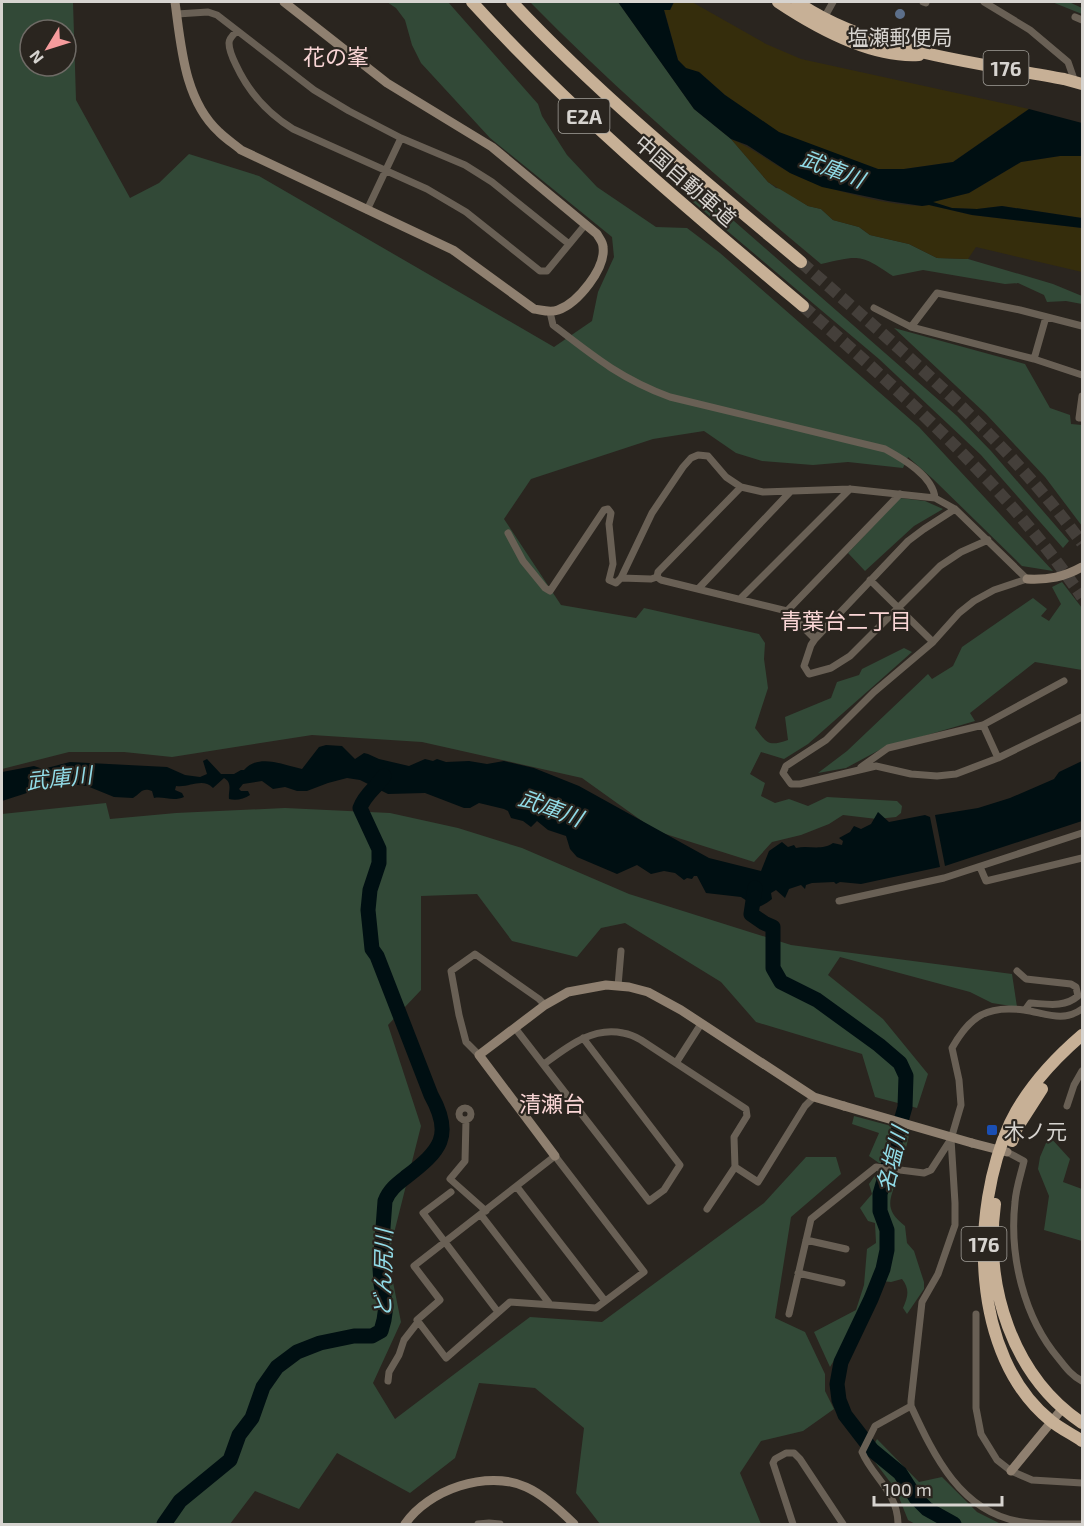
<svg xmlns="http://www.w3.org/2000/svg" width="1084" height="1526" viewBox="0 0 1084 1526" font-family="'Exo 2','Noto Sans JP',sans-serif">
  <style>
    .green { fill: #324937; fill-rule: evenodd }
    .sand { fill: #352d0c }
    .water { fill: #000f12 }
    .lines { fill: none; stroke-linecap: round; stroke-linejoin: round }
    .river { stroke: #000f12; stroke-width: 15 }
    .highway-tunnel { stroke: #443f3a; stroke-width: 12; stroke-dasharray: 12 6; stroke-linecap: butt }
    .street { stroke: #696055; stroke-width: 7 }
    .secondary { stroke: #8f8070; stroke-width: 9 }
    .highway { stroke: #c7b096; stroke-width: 12 }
    .secondary-bridge { stroke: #8f8070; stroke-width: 9 }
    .service-dot { fill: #5c6f8a; stroke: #2a251f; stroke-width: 2 }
    .transit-dot { fill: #1a4fb4; stroke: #2a251f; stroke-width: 2 }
    .labels { text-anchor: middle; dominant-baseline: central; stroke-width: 4.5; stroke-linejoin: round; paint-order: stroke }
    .shield { fill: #2a251f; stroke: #a3a09b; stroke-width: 1.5 }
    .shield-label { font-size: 20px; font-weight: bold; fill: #d7d4d0 }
    .poi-label { font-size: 21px; fill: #d7d4d0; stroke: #2a251f }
    .street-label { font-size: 21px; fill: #d7d4d0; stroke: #2a251f }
    .neighbourhood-label { font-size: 22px; fill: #fad6d6; stroke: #2a251f }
    .water-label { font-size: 22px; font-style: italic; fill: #91dbe7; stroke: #2a251f }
  </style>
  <rect width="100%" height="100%" fill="#2a251f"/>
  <path class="green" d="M2 2H73L76 100 130 198 159 183 189 154 259 176 554 347 592 321 598 292 614 257 612 237 490 138 421 63 412 45 405 20 396 8 387 2H448L538 104 542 116 567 155 597 187 656 227 687 228 720 253 919 427 1053 571 1022 566 933 479 908 457 903 468 848 462 813 465 762 461 736 453 704 431 653 439 531 479 504 519 561 605 636 618 644 608 759 634 765 643 764 659 768 688 755 728C767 743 768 747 788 740L785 717 831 698 837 682 859 675 862 669 904 648 912 652 808 744 784 759 761 752 750 774 765 783 761 796 775 803 789 799 808 806 827 797 897 801 902 806 901 813 896 817 877 819 843 815 829 824 801 835 772 842 754 862 656 831 582 778 422 742 312 735 172 757 124 752H69L2 769ZM30 30H66V66H30Z
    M530 2H618L694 109 731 139 768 182 776 188 782 189 808 206 821 209 833 220 859 227 870 235 909 244 937 258 968 259 1053 284 1082 296V304L1066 301 1047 302 1044 295 1018 283 1005 284 923 270 893 276C860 254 860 255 821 264 721 180 621 95 530 2Z
    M1052 2H1069L1082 8V14Z
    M702 193 957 416 991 451 1069 541 1063 548 981 455 879 359 693 202Z
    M894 328 1025 364 1050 408 1070 415 1071 424 1082 425V526L1045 477 986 414Z
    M900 498 925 501 943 509 914 526 865 571 848 553Z
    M1062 582 1082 608V670L1035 662 970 713 975 721 883 748 846 768 818 773 847 751 928 674 932 679 953 666 962 647 1033 598 1047 609 1041 616 1049 621 1061 604 1052 587Z
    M106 803 110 819 176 813 285 808 390 813 458 828 522 848 629 894 791 945 1012 974 1017 1007 992 1003 970 992 840 957 828 975 883 1019 928 1074 917 1108 875 1097 862 1054 756 1022 721 982 625 923 601 928 577 957 512 941 477 894 421 896V990L388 1025 421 1126 388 1257 401 1322 373 1383 395 1419 530 1317 602 1322 764 1203 806 1157H836L841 1174 791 1217 775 1318 805 1332 825 1374V1391L834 1409 803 1431 761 1441 740 1473 761 1524H600L576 1493 584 1428 535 1388 479 1383 455 1458 410 1493 337 1453 299 1509 255 1491 230 1524H2V814Z
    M854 1116 910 1131 902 1165 879 1163 869 1156 879 1133 852 1124Z
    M1049 1136 1070 1159 1063 1182 1082 1189V1241L1044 1230 1049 1196 1038 1169 1040 1157Z
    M878 1171 898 1175C891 1199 882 1208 905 1226L907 1243 914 1251 924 1282V1289L907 1314 903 1308C908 1297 910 1289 902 1279L891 1282 872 1280C860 1311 848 1339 830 1367L814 1332 856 1310 864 1285 867 1249 876 1243 875 1223 868 1221 860 1208 872 1194 869 1184Z
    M877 1439 919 1482 942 1477 977 1512 1001 1524H915L908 1520 896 1490 869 1454Z"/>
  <path class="sand" d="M674 2H692L766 44 801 59 1029 109 953 162 904 169H878L779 133 725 95 699 72 686 69 678 60 664 9 670 10Z
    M731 139C753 148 770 163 791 173 817 187 900 210 929 205L972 215 1082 228V272L976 247 968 259 937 258 909 244 870 235 859 227 833 220 821 209 808 206 768 182Z
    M1060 156H1082V218L1002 206 977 209 952 208 931 202 969 193 1021 162Z"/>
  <path class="water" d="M618 2H674L670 10H664L678 60 686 68 699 72 725 95 779 132 878 169H904L953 162 1029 109 1082 123V156H1060L1021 162 969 193 933 202 952 208 977 209 1002 206 1082 218V228L972 215 929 205 922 206 888 201 822 187 790 173 747 145 731 139 694 109Z
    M326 745 342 746 355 759 364 753 368 754 379 759 409 766 425 759 433 761 437 759 446 762 469 761 487 764 504 761 534 768 579 786 709 858 761 871 769 851 782 842 788 847 794 845 796 848C808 845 822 851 833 843L842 845 843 841 839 838 850 832 854 826 861 829 871 824 878 812 889 822 925 815 930 817 940 867 861 884 840 882 836 884 834 882 812 883 806 885 805 889 801 885 789 889 785 898 776 890 771 893 772 899C766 904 757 909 750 908L747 901 741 897 706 893 697 876H694L692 879 687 878 684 880 675 873 664 871 651 874 637 865 617 874 577 857 570 849 566 836 548 830 537 821 531 827 523 821 511 818 508 811 504 809 479 803 470 808H464L425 793 388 794 360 780 347 778 328 783 307 791H297L285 787 273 789 262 781 243 784 239 789 241 791H248L250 795C244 799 236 801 229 799 228 791 233 783 224 778L213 788C202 777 190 788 176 786L175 790 182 793 184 797C173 802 164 796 154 798L152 791C142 787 141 793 133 798L114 797 87 786 70 784 33 791 2 801V772L34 766 43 769 70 762 167 767 185 775 200 777 207 774 203 761 207 759 221 774H234L241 770H244C259 753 283 765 302 769L319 747Z
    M1082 761V821L945 866 935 815 978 808 1010 798 1054 779 1059 772Z"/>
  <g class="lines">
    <path class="river" d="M755 888 751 914 764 923 773 927V968L781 982 817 1000 879 1045 900 1063 906 1076 905 1107 880 1194V1211L887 1230V1250L883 1269 871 1299 841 1362 837 1384 839 1400 845 1415 872 1450 900 1473 916 1498 927 1509 954 1524
      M164 1524 180 1501 230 1460 239 1435 252 1418 263 1387 277 1367 297 1352 320 1343 354 1336H372L381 1331 384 1320 386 1306 381 1284 380 1268 385 1201C389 1190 397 1184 406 1177 440 1151 454 1136 431 1095L377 956 372 949 368 910 370 890 379 863V849L360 808C365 794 376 788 384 776"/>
    <path class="highway-tunnel" d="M801 262C901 350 1003 435 1082 543
      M803 306C904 395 1006 485 1082 597"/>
    <path class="street" d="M923 2 926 3
      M984 2 1030 30 1068 62 1075 82
      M177 14 208 12 217 15 314 90 349 111 401 138 465 165 492 182 569 244
      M1075 17 1082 20
      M824 18 833 2
      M237 31C234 34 229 38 229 43 229 50 233 59 236 65 249 93 267 113 293 129L427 189 466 212 540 271H547L585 225
      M367 210 401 138
      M874 308 911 327 937 293 1020 310 1082 326
      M550 312 553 325C593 356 621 379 670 397L885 449C903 459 933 476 935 498
      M911 327 1034 359 1082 375
      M1034 359 1046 317
      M1082 396 1079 418H1082
      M741 487 658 572 657 577 661 580 787 611 815 639 908 541 924 529 955 509
      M508 533 523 561 545 588 550 591 604 510 608 509 611 513 609 524 613 564 609 580 616 583 621 578 652 513 683 467 691 458 698 455 708 456 726 477 741 487 763 492 850 489 935 498 955 509 1027 579 994 590 974 601 959 613 933 642 874 692 826 740 786 766 783 773 791 784H800L876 766 911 774 937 776 956 774 998 758 1082 717
      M621 578 651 579 657 577
      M870 580 933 642
      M698 589 790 492
      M741 598 850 489
      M787 611 900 494
      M815 639 811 645 804 666 809 674 831 668 850 656 940 566 961 552 988 540
      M983 725 998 758
      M861 767 888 748 983 725 1064 681
      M980 867 986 881 1082 858
      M839 901 944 878 1082 833
      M1017 971 1026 979 1071 984 1076 987 1078 996C1064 1008 1047 1004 1030 1003L1025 1010
      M618 986 621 951
      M1082 1009C1063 1023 1045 1013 1024 1010 987 1005 970 1016 952 1048L959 1080 961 1105 951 1139 955 1203V1225L938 1274 922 1302 911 1401V1406C934 1456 961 1513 1022 1522 1042 1525 1062 1524 1082 1524
      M515 1028 649 1201 664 1190 680 1165 583 1038
      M479 1055 466 1042 459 1015 451 971 475 954 539 999 545 1005
      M676 1063 701 1024
      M544 1064C567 1047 593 1026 623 1033 629 1034 636 1037 641 1040L746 1109 747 1116 734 1137 735 1167 758 1182 805 1106 814 1097
      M1067 1106 1074 1085 1082 1071
      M459 1114a6 6 0 1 1 12 0a6 6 0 1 1-12 0Z
      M466 1120 465 1161 450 1179 486 1211
      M1007 1152 1024 1161C1021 1174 1016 1188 1015 1202 1009 1256 1024 1318 1059 1359 1066 1368 1072 1376 1082 1381
      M555 1156 644 1272 596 1308 510 1302 446 1358 417 1320 440 1300 414 1266Z
      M517 1187 605 1301
      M451 1192 423 1213 498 1312
      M707 1209 735 1167
      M481 1215 549 1303
      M806 1240 846 1249
      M798 1273 842 1283
      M789 1314 811 1219 876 1167 924 1173 931 1170 951 1139
      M976 1314V1408L981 1434 997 1460 1011 1471 1032 1480 1082 1483
      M388 1381 389 1372 399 1355 404 1340 418 1322
      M898 1523C897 1491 873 1478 862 1452L875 1426 911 1406
      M478 1524 489 1523 500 1524
      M793 1524 773 1463 775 1459 786 1453H794L800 1459 843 1524"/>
    <path class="secondary" d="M175 2C181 45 184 100 219 132 226 139 234 144 241 150L453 250 534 309C542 310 550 313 558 310 578 303 606 268 603 247 603 242 599 238 597 234L492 147 387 83 284 2
      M1027 579C1049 580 1064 577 1082 567
      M972 1143 1007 1152
      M555 1156 479 1055 545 1005 568 992 606 985 629 987 648 992 681 1010 814 1097 844 1106
      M1011 1471 1062 1409
      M405 1524C428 1490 487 1469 526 1487 544 1495 560 1510 574 1524"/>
    <path class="highway" d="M472 2C573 113 688 209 803 306
      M512 2C600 96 702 179 801 262
      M778 2C817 28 871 58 919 55
      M797 2C869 52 979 63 1064 79L1082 84
      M1082 1035C1054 1059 1026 1090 1010 1123 970 1210 970 1356 1051 1421 1061 1429 1072 1434 1082 1441
      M1012 1141 1017 1128 1042 1089
      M995 1204C984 1286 1012 1376 1082 1423"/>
    <path class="secondary-bridge" d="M844 1106 972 1143"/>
  </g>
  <circle class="service-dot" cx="900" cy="14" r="6"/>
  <rect class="transit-dot" x="986" y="1124" width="12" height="12" rx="3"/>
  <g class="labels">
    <g class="shield">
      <rect x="983.5" y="51" width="45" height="34" rx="4.5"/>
      <rect x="558.5" y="99" width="51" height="34" rx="4.5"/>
      <rect x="961.5" y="1227" width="45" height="34" rx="4.5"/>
    </g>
    <g class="shield-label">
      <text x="1006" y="68">176</text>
      <text x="584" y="116">E2A</text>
      <text x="984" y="1244">176</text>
    </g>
    <g class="poi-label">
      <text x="900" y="36">塩瀬郵便局</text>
      <text x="1004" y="1130" text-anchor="start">木ノ元</text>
    </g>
    <g class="street-label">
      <text transform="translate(686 180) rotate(41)">中国自動車道</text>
    </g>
    <g class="neighbourhood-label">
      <text x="336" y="56">花の峯</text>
      <text x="846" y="620">青葉台二丁目</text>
      <text x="552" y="1103">清瀬台</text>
    </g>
    <g class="water-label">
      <text transform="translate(833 168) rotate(21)">武庫川</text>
      <text transform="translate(59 777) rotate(-6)">武庫川</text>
      <text transform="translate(551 807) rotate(20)">武庫川</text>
      <text transform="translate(891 1159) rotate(-76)">名塩川</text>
      <text transform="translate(382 1273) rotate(-89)">どん尻川</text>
    </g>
  </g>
  <rect width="1084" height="1526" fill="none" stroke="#d7d4d0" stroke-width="6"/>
  <g transform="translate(48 48) rotate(232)"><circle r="28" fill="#2a251f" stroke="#6f6b66" stroke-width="1.5"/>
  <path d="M0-4.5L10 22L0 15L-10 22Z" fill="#f59b9c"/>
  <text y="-9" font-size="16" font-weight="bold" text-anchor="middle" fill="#d7d4d0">N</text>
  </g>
  <path d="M874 1496v9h128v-9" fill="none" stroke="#d7d4d0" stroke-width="3"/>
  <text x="883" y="1496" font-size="18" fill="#d7d4d0" stroke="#2a251f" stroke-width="4.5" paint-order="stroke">100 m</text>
</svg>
